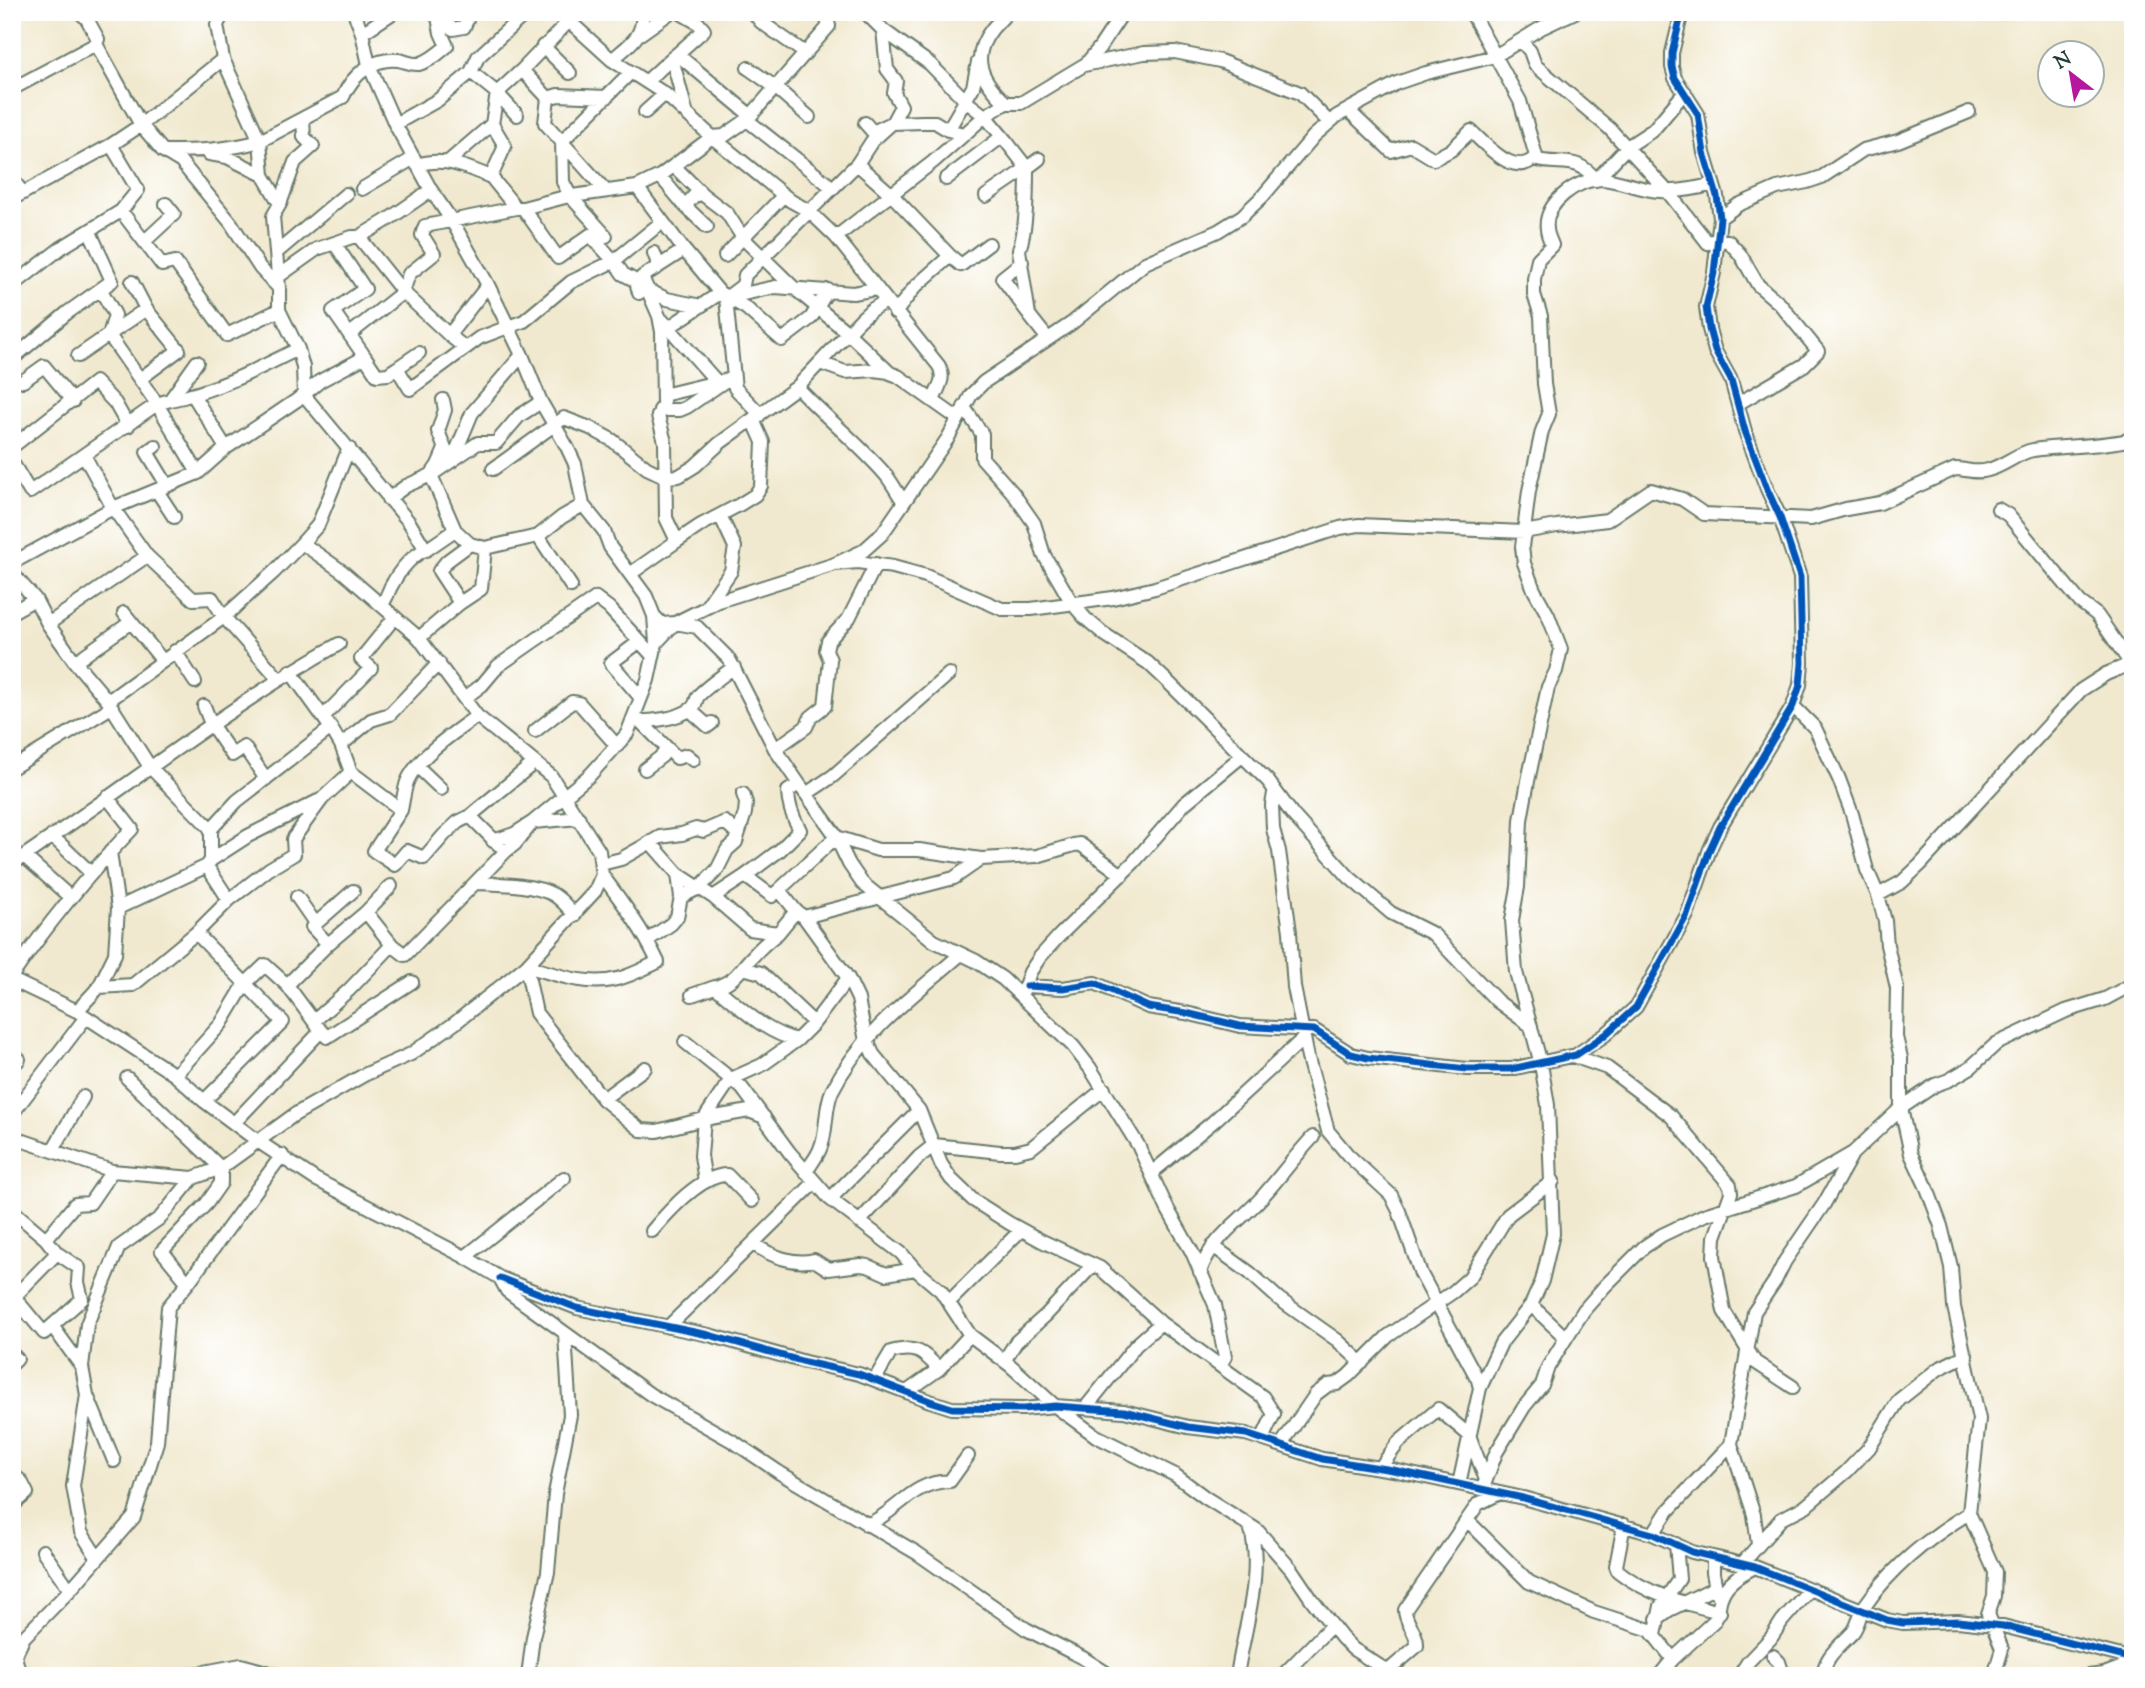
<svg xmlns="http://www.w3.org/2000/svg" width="2145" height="1688" viewBox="0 0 2145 1688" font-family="'Sorts Mill Goudy',serif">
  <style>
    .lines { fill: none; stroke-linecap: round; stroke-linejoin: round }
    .minor-casing { stroke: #68796a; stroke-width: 16 }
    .minor { stroke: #fff; stroke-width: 12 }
    .cycleway-casing { stroke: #fff; stroke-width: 11 }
    .cycleway { stroke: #0057b8; stroke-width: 7 }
  </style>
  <rect width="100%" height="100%" fill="#fff"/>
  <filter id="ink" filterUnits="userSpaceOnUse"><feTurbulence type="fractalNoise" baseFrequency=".0143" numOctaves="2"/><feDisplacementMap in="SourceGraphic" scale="14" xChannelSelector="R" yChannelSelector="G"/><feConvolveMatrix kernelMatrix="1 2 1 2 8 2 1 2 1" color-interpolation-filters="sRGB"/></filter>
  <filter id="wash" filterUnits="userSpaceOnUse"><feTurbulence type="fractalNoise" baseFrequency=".00686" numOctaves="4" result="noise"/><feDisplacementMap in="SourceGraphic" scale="28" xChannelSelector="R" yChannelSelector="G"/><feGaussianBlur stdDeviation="1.57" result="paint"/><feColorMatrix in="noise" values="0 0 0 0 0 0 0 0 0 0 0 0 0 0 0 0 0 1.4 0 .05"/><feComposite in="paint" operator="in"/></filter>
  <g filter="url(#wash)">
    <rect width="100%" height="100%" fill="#f1e9cf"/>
  </g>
  <g filter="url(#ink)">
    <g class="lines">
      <g class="minor-casing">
        <path id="minor" d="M80 12 87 19 98 39 96 44 141 125 163 151 181 162 231 223 260 268 279 288V310L298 349 303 367 304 395 409 522 426 550C414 553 399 571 393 583 388 590 388 597 382 604
          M224 12 217 25 223 59 260 141 263 175 280 204 273 216 279 288
          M565 12 569 21 612 60 665 94 712 137 791 201 809 211 836 237 939 366C946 379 938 387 933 401L957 418
          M753 12 761 22 805 53
          M865 12 883 30 930 64 968 103 985 116 1006 141
          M1007 12C1003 18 997 23 992 29 969 58 982 81 1006 103H1021L1084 65 1144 53 1175 52 1220 61 1300 93 1329 122
          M436 16 453 29 464 27 470 12
          M362 33 394 12
          M640 34 671 12
          M1521 41 1530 51 1535 65 1609 128 1668 192 1708 243 1717 239 1728 241 1740 254 1758 285 1780 304 1818 351 1804 365 1739 403
          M543 46 570 73
          M677 54 704 30 698 23 679 12
          M612 60C628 45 645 37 642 12
          M1085 65 1100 47 1123 12
          M748 68 775 87 809 117
          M522 70 569 21
          M471 72 497 93 517 115
          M647 81 672 58
          M12 89 96 44
          M548 98 558 95 607 97
          M1348 110 1391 151 1411 145 1434 159 1451 150 1471 131C1486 145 1516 180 1536 156L1520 101 1471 12
          M686 111 672 58 677 54 750 115
          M645 112 665 94
          M747 120 833 188
          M865 123 873 132 892 123 923 122H935L948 130 964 134
          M395 124 438 100 471 72 478 57 527 12
          M948 130 973 87 978 62
          M164 151C196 151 229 150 260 141L343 97C352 75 374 57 398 60 406 61 411 65 419 64 430 61 439 53 447 46L441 33 437 12
          M209 154 227 157 263 175
          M1039 159 1027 168C1027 190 1027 229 1019 250L1029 315 1048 339
          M1533 159C1562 167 1576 154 1596 180L1627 147 1653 130 1685 92
          M448 162 492 124
          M857 164 891 194 950 256 915 287 895 313
          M417 165C443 156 466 167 491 177L505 146 492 124 497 93 522 70 548 98 545 123 605 190
          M674 166 702 194 727 213 743 238 794 288 848 333 890 373 898 376 933 401
          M660 176 685 206 694 196 702 194
          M491 177 516 208
          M12 179 23 193
          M946 179 1000 138 1006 141 1027 168 986 196
          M637 187 684 250 720 293 746 308 782 340 811 318 828 290
          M362 189 414 158
          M12 199 111 145 141 125 223 59
          M280 204 295 162 313 146 304 137 303 119
          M685 206 707 227
          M523 208 558 258 590 235 614 261 623 274 636 281 639 293
          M121 211 162 265 175 262 227 335 279 310
          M1720 218 1738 205 1777 188 1807 182 1822 177 1863 150 1898 141 1969 112
          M606 236 571 197 563 182 562 141 631 72
          M359 237 403 292 449 335
          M836 237 933 162 985 116 1006 103
          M146 240 174 214 166 204
          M335 244 365 289 333 311 365 357
          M276 253 346 194
          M654 253 658 264 657 268
          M725 256 784 195
          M950 256 961 265 989 244
          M1022 262 1002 278 1029 314
          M12 268 20 280 61 248 121 211 138 190 111 145
          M279 276 317 249 352 237H359L389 219 431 190
          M132 282 146 309 179 350 140 379
          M645 289 667 299 701 306
          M101 290 115 315 109 335 157 404 198 473
          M730 297 775 287 853 293 876 289
          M726 298 743 285 745 275 857 164 872 141 892 123 901 106 894 93 896 81 887 69 883 30
          M662 320 717 382 734 379
          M662 332 720 293
          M350 334 403 292 409 274 434 254 422 235 425 226 516 208H523L565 197 637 187 660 176 712 137 724 136 747 120 829 26 825 12
          M465 348 449 335 488 285
          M78 356 146 309
          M12 359 67 313 112 281 90 232
          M820 363 845 372 874 370 889 372
          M397 368 419 353
          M23 381 44 366 73 401
          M797 387C825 417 858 443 885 474 892 482 897 493 904 502
          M193 395 226 448
          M663 395 717 382
          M170 400C216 391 256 370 298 349
          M964 407 982 434V458L1013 493 1034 523 1044 555 1072 603 1085 618 1104 634 1148 663 1166 680 1268 781 1293 815 1349 877 1391 913 1433 934 1497 1001 1531 1026
          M660 410H680L687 407 725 381
          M155 446 147 452 167 485
          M12 447 95 382 115 403 128 426
          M452 461 472 413 522 355
          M12 462 30 492 157 404 170 400 197 362
          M493 469 564 418 590 428 612 440 647 468 666 477 679 476 695 466 720 443 797 387 860 320 871 310 886 301
          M157 491 174 517
          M388 499 406 486 431 475 478 443H496L519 416 541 402
          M1998 509 2008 515 2080 602 2097 615 2133 667
          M455 530 470 544 485 548 538 536 562 517 583 505
          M538 536 571 586
          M677 541 701 525 739 505 755 495 761 486 763 442 754 422 760 414 735 388 726 298
          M470 544 447 561 439 571 460 603 481 589 485 548
          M426 550 455 530 431 475 438 465 445 449 438 431 445 410 443 400
          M147 556 193 599 212 598 224 617 274 572 302 543
          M12 563 113 508 198 473 226 448 297 400 320 381 365 357 377 375 388 374 397 368 410 389 479 338 524 321 571 282 614 261 662 222
          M835 564 858 562 893 567 926 576 1002 609H1031L1113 598 1155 588 1340 528 1359 525 1524 532 1557 526 1607 520 1651 490 1682 499 1704 514 1811 519 1846 509 1880 503 1955 469C1967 469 1976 474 1988 470 2004 466 2017 453 2033 450 2067 445 2100 447 2133 439
          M12 573 35 599 48 624 75 662 108 701 150 767 211 829 237 801 331 728 290 671
          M630 574 677 541 666 518 665 442 658 416 663 405 662 332 659 316 642 277 684 250
          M706 607 731 571 735 547 720 515
          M12 612 35 599
          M124 613 162 660
          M654 616 662 624 675 623 719 601 835 564 863 551 882 534 948 438 971 395 984 382 1072 323 1145 263 1218 231 1242 216 1262 197 1314 136 1337 116 1397 83 1426 73 1495 56 1541 28 1575 12
          M48 624 147 556 113 508 84 455
          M419 638 460 603
          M639 642 611 663 641 698
          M656 643 675 623 697 627 729 659 775 749 799 784 788 791C788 805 793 818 800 830L780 850 745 876
          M175 651 195 682
          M75 662 131 622
          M465 698 482 685 498 666 596 598 609 608 653 656
          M108 701 224 617 279 679
          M204 706 211 724 232 755 244 747 266 779
          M1793 706 1815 728 1839 779 1852 814 1867 870 1878 895 1885 921 1887 945 1897 988 1896 1037 1901 1058V1108L1911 1154 1927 1188 1941 1226 1951 1267 1954 1307 1979 1419 1969 1513 1995 1572 1994 1596 1988 1614 2002 1649 1994 1676
          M690 710 708 726 712 723
          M323 717 371 668 361 659 395 617
          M632 721C649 722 678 719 691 709 698 704 694 701 699 695 709 685 722 676 734 667
          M641 722 677 758 687 755 693 760
          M331 728 341 745 371 720 390 714 439 663
          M535 731 572 702 579 703 617 746
          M341 745 351 772 401 810C403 801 404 791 407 782 417 757 456 731 477 716
          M775 749 806 727 811 717 825 706 830 660 826 650 828 641 849 618 876 564
          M418 767 441 789
          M12 768 110 708
          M645 769 662 756 666 749
          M799 784 834 833 849 864 862 883 934 941 976 961 1003 979 1073 1046 1090 1068 1138 1145 1167 1208 1192 1252 1215 1305 1225 1357 1220 1365
          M1274 793 1272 805 1273 829 1279 851 1290 932 1294 987 1308 1058 1328 1131 1348 1155 1391 1195 1399 1211 1421 1274 1478 1380 1480 1388 1459 1484
          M806 794 833 776 949 674
          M401 810 374 851 395 865 407 851 424 858 444 835 458 822 470 816 534 763
          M470 816 499 845
          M52 836 91 873
          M493 841 514 834 533 822 579 818
          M24 856 71 898
          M211 860 248 836 318 801
          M12 864C122 791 224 709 339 644
          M601 864 621 859 660 837 682 834 696 829 704 831 725 822 737 833
          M207 866 229 900
          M678 874 713 897 750 929 778 933 796 911
          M602 875C623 903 643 930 658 962 645 968 631 976 617 979 587 987 555 974 526 966L536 1013 603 1099 641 1130 657 1131 704 1119 749 1111 764 1117
          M475 883C498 884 534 884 554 895 562 900 568 908 575 915
          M779 890 836 837 878 850H919L981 859
          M1878 895 1902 882 1920 865 2081 690 2106 674 2130 664
          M297 897 315 923
          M681 897 699 888 717 870 727 850 736 842 745 813 746 803 743 794
          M713 897 745 876 772 896 779 890 796 911 804 917 848 978 858 999 865 1036 873 1054 919 1110 941 1164 951 1179 973 1200 1009 1223 1042 1241 1100 1268 1161 1323 1263 1397 1274 1414 1262 1439
          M118 908 207 866 211 860V829
          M366 912 392 945
          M804 917 954 878 981 859 1037 856 1074 845 1080 844 1122 875
          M196 933 283 1022 204 1101
          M648 940 671 924 677 917 681 897 678 874 650 842
          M328 944 366 912 391 886
          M743 968 761 973 814 1023
          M12 976C48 923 88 875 132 829L107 797
          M12 980 77 1011 175 1075 204 1101 259 1142 315 1179 465 1257 500 1278 507 1291 651 1395 734 1442 780 1473 917 1553 1026 1629 1083 1658 1111 1676
          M1026 986 1063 988 1095 983 1148 1007 1186 1013 1240 1026 1314 1030 1351 1054 1368 1058 1467 1069H1511L1576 1055 1605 1035 1636 1007 1687 915 1710 849 1720 827 1793 706 1800 685 1802 663 1800 577 1780 517 1767 489 1745 431 1731 380 1715 351 1709 329 1706 307 1714 273 1720 218 1717 196 1704 153 1698 114 1675 78 1672 67V53L1682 12
          M99 987 115 954 118 908 110 852
          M715 987C735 982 740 969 753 956 761 947 769 940 778 933
          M1023 991 1030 972 1040 957 1059 936 1134 862 1184 804 1242 756
          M692 995 715 987C741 1007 763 1032 797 1040
          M77 1011 99 987 133 985 196 933 229 900 269 869 294 854 293 839 322 799 351 772
          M314 1021 349 990 392 945 405 955 506 851 515 844 533 822 590 775 627 734 648 680 656 643 654 616 646 596 610 547 604 531 583 505 575 464 567 447 541 402 522 355 488 285 452 221 431 190 395 124 369 65 362 33 354 12
          M321 1031 327 1037 412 982
          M685 1042 742 1088 790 1153 830 1199 901 1253 915 1269 941 1291 970 1335 1011 1366 1055 1406 1096 1436 1175 1475 1206 1498 1257 1530 1291 1569 1312 1600 1342 1638 1353 1649 1395 1676
          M1573 1056 1607 1068 1671 1116 1730 1185 1731 1193 1715 1237 1714 1256 1724 1311 1755 1362 1793 1387
          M12 1067 19 1059
          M175 1075 221 1024 245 984 265 965 287 985 328 944 312 927 353 891
          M603 1099 645 1068
          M12 1114 86 1017
          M234 1123 321 1031 287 985
          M12 1137 112 1171 193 1178 221 1168 294 1115 364 1075 411 1054 455 1023 526 966 595 891 602 875 599 851 551 776 477 716 419 638 343 572 302 543 318 525 349 448
          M53 1150 83 1097
          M806 1172C810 1165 817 1157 820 1149 828 1131 824 1109 832 1091 861 1033 914 995 961 954
          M1153 1176 1155 1170 1214 1121 1304 1038
          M705 1181 701 1156 704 1119 731 1079 762 1065 797 1040 814 1023 848 978
          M830 1199 919 1110
          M12 1210 46 1239 57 1253 12 1299
          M859 1222 919 1157 934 1145 1000 1152H1015L1031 1148 1104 1089
          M652 1231C668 1212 700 1175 727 1175L752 1201
          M46 1239 75 1204 90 1203 112 1171
          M753 1244C772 1256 792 1265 814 1260L828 1269 860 1265 868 1266 886 1274 915 1269
          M1213 1246 1250 1273 1279 1299 1337 1340 1362 1363
          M465 1257 564 1178
          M1200 1272C1212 1237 1240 1222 1263 1196 1280 1177 1295 1156 1313 1137
          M500 1278 577 1308 709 1335 805 1362 859 1374 930 1401 952 1408 1023 1409 1055 1406 1124 1411 1188 1427 1246 1434 1322 1459 1393 1470 1523 1498 1653 1534 1692 1552 1755 1567 1887 1620 1903 1623 1958 1621 2003 1626 2133 1659
          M188 1283 282 1155
          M15 1298 44 1333 82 1299 78 1282 79 1268 57 1253
          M950 1301 1021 1230
          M53 1327 82 1367
          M668 1327 815 1182
          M1566 1338 1584 1310 1605 1286 1644 1247 1662 1235 1704 1215 1796 1186 1853 1153 1901 1108 1935 1085 1949 1080 1971 1067 1996 1044 2066 1011 2105 999 2133 984
          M12 1354 17 1359 12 1364
          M1004 1361 1016 1342 1046 1315 1093 1265
          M875 1379 891 1352C916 1345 923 1352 939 1369
          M1480 1388 1501 1343 1531 1305 1542 1281 1553 1234 1548 1105 1541 1064 1516 972 1512 920 1518 887 1521 820 1528 781 1548 687 1556 671 1561 649 1548 615 1534 590 1524 563 1522 547 1529 491 1542 431 1549 414 1544 384 1541 316 1534 294V279L1538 259 1552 245C1550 240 1547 234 1547 229 1543 203 1578 179 1601 179 1621 180 1640 190 1660 191 1678 192 1696 189 1713 184
          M908 1391 939 1369 970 1335
          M87 1395 73 1486 81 1532 97 1557
          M1086 1407 1136 1345 1161 1323
          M1281 1445 1316 1394 1328 1385 1337 1384 1348 1376 1388 1336 1453 1292 1470 1277 1508 1215 1553 1181
          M114 1461 87 1395 82 1367 87 1324 119 1247 160 1218 193 1178
          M1380 1468 1398 1443 1438 1409 1469 1435 1486 1480
          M12 1474 21 1481 27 1493 12 1506
          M1483 1488 1496 1453 1524 1407 1542 1385 1548 1367 1566 1338 1531 1305
          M1467 1520 1529 1582 1594 1612 1650 1630 1673 1659
          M867 1525C899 1511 911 1482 950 1481L968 1456
          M1624 1525 1616 1566 1618 1571C1648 1595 1683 1603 1720 1612
          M1653 1534 1667 1512 1731 1444
          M1758 1544 1754 1515 1731 1444 1754 1312 1775 1281 1785 1261 1824 1204 1851 1156
          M43 1551 70 1590
          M1713 1558V1573L1717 1594
          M1742 1564 1781 1519 1806 1506 1846 1472 1869 1448 1899 1400 1938 1369 1966 1355
          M1657 1619 1669 1610 1716 1587
          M1655 1635 1661 1606 1679 1579 1676 1544
          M1773 1656 1779 1662 1782 1671 1778 1676
          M1387 1672 1417 1646C1418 1632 1405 1624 1405 1610L1478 1504 1500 1493
          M20 1676 15 1656 24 1637 70 1590 134 1517 157 1442 168 1307 188 1283 162 1251 207 1203 221 1183V1168L127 1078
          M183 1676 241 1665 281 1676
          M528 1676 533 1637 548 1572 555 1494 570 1415 565 1334
          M1237 1676C1244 1628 1264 1573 1250 1526
          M1282 1676 1331 1626
          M1659 1676 1673 1659 1715 1620C1720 1612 1718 1606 1721 1598 1726 1582 1741 1574 1755 1567
          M1739 1676 1748 1662 1771 1638 1782 1621 1810 1589
          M1824 1676C1822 1658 1842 1644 1853 1632 1859 1624 1859 1615 1864 1607 1890 1569 1930 1537 1969 1513
          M2089 1676 2104 1674 2133 1663"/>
      </g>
      <use href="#minor" class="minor"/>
      <g class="cycleway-casing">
        <path id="cycleway" d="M1026 986 1063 988 1095 983 1148 1007 1186 1013 1240 1026 1314 1030 1351 1054 1368 1058 1467 1069H1511L1576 1055 1605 1035 1636 1007 1687 915 1710 849 1720 827 1793 706 1800 685 1802 663 1800 577 1780 517 1767 489 1745 431 1731 380 1715 351 1709 329 1706 307 1714 273 1720 218 1717 196 1704 153 1698 114 1675 78 1672 67V53L1682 12
          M500 1278 577 1308 709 1335 805 1362 859 1374 930 1401 952 1408 1023 1409 1055 1406 1124 1411 1188 1427 1246 1434 1322 1459 1393 1470 1523 1498 1653 1534 1692 1552 1755 1567 1887 1620 1903 1623 1958 1621 2003 1626 2133 1659"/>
      </g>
      <use href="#cycleway" class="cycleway"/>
    </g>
  </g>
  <rect width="2145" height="1688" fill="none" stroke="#fff" stroke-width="42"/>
  <g transform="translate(2071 74) rotate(329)"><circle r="33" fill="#ffffff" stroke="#a5b1ae" stroke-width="2"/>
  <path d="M0-5L12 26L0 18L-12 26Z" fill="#b5179e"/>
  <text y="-10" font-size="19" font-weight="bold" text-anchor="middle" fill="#1f3d34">N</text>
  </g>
</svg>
